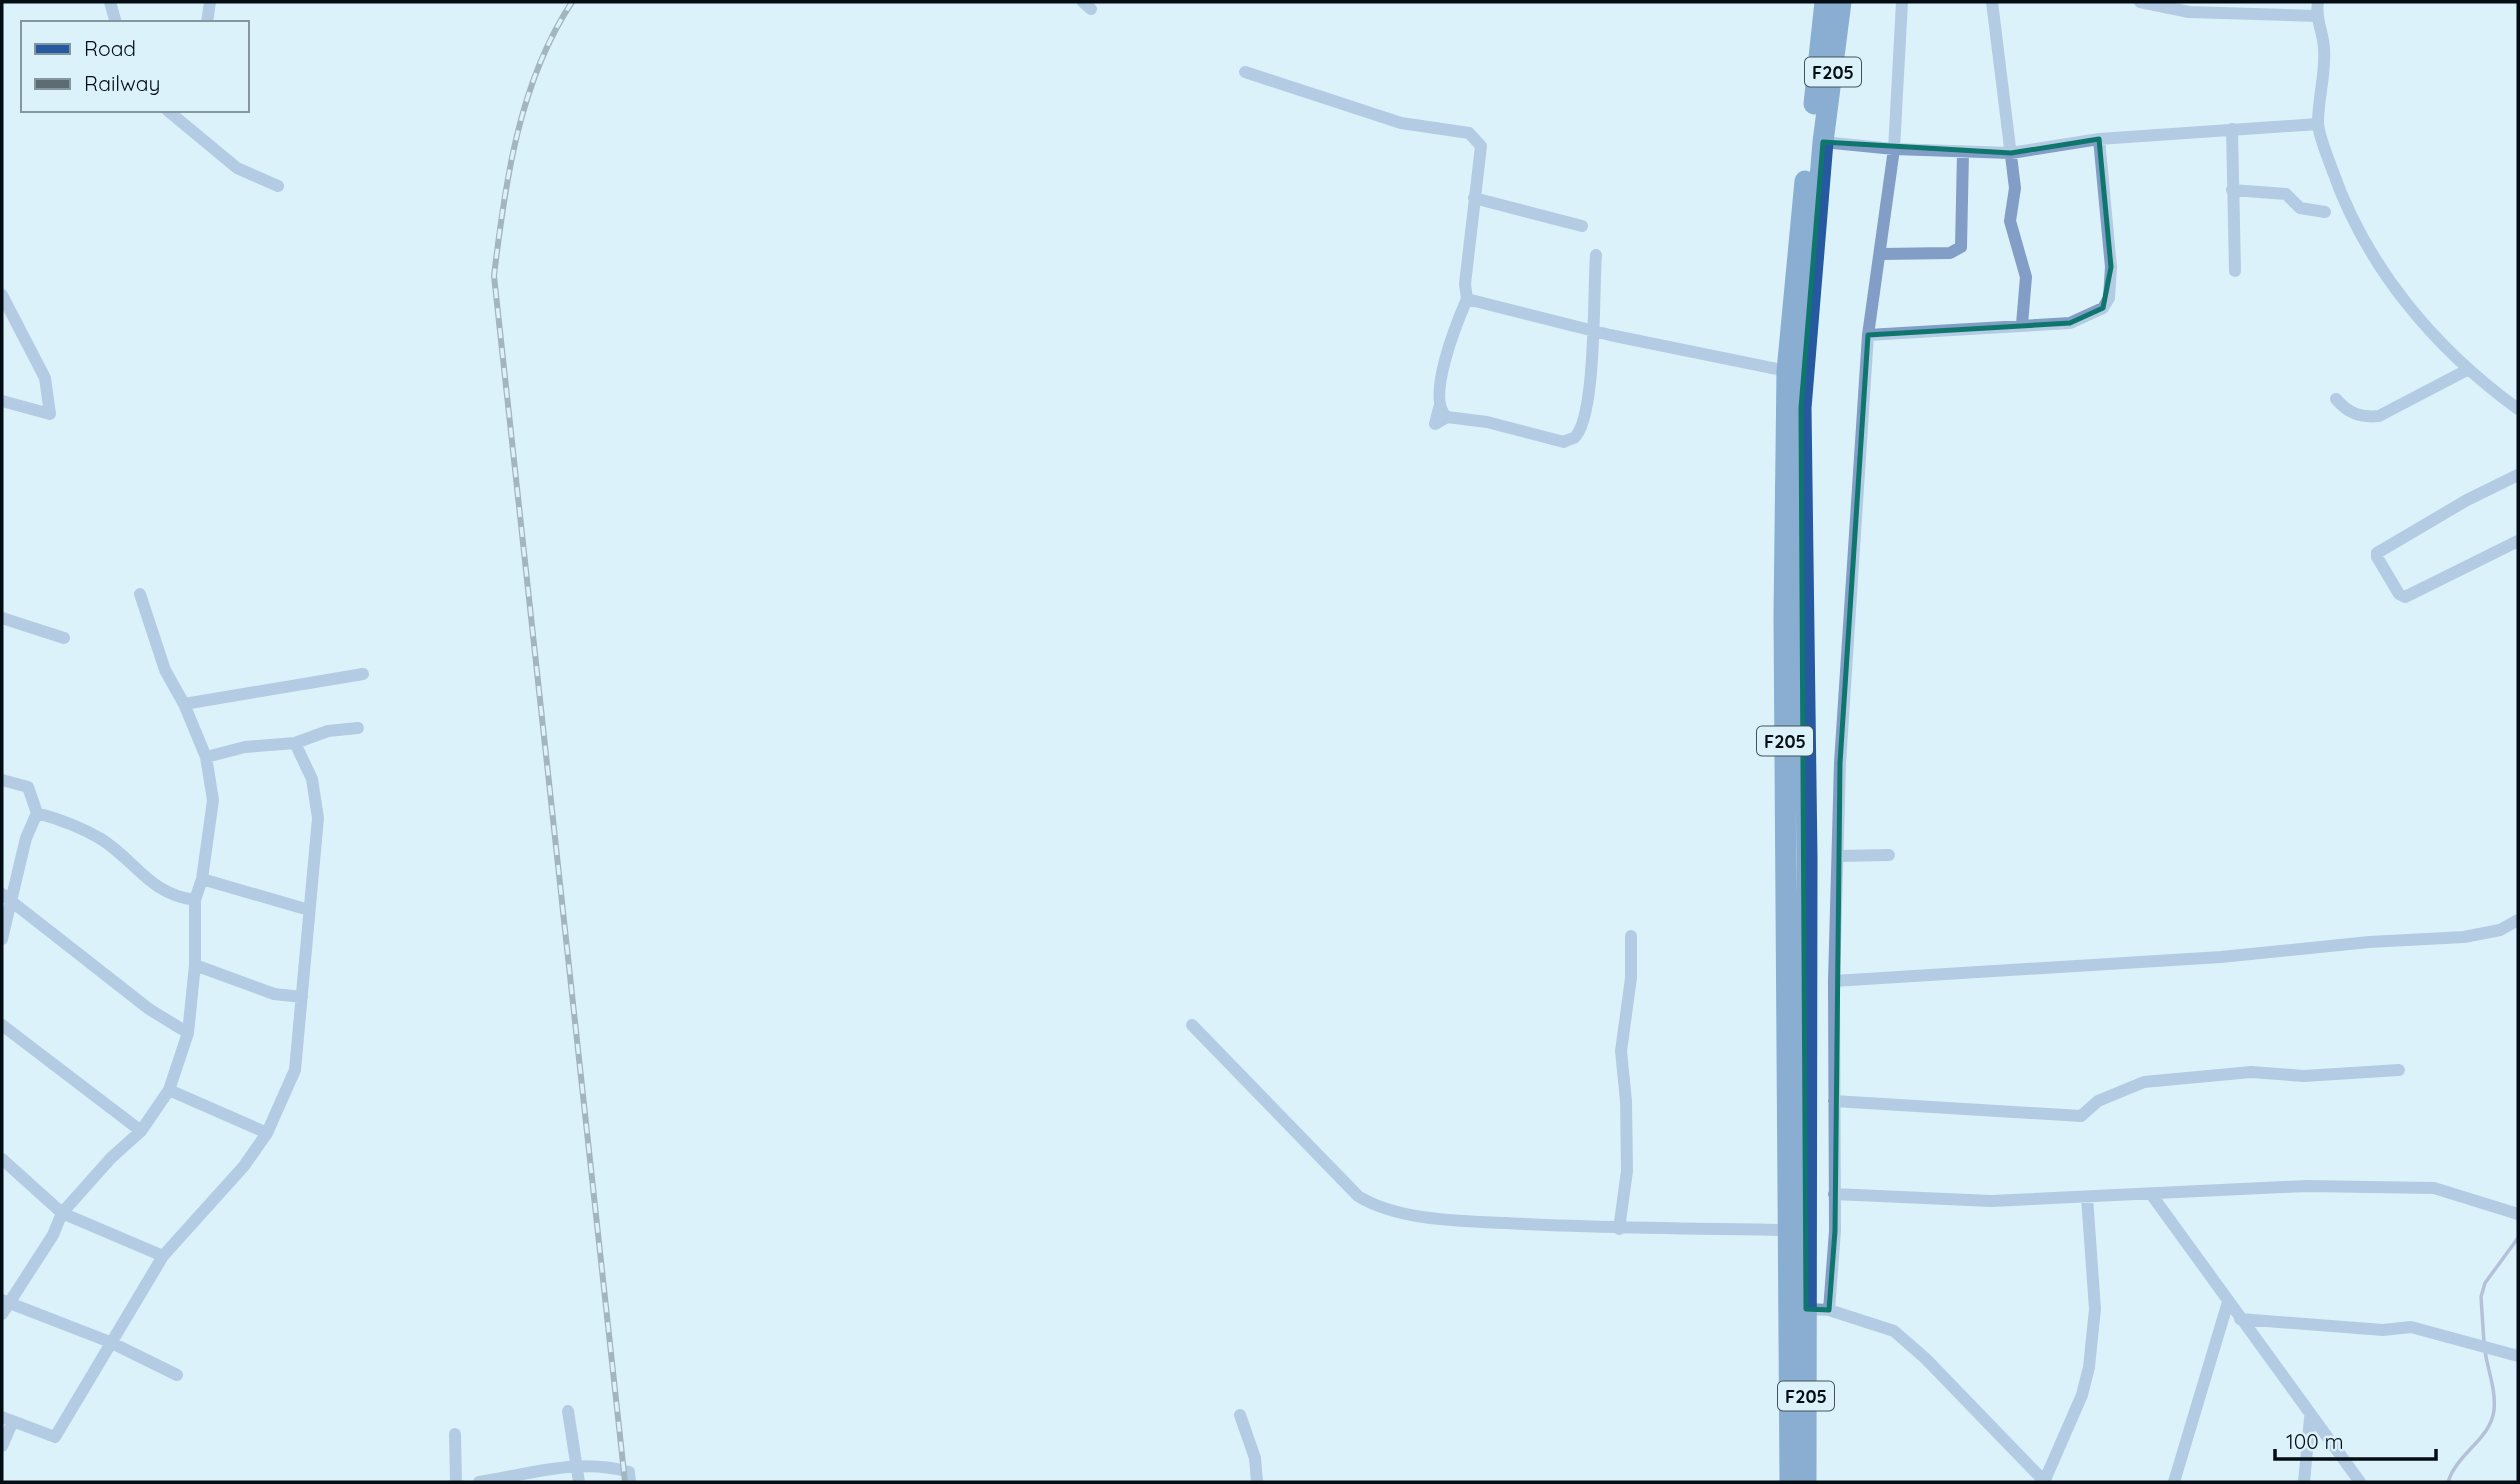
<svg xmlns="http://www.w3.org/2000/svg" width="2520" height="1484" viewBox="0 0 2520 1484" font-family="Quicksand,sans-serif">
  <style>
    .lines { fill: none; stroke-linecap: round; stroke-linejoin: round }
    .stream { stroke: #8686b3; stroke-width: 3.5 }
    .street { stroke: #829ec6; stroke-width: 12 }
    .primary { stroke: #26599f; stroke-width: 21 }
    .rail-casing { stroke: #5d6c73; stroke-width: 6 }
    .rail { stroke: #dcf2fb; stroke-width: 3.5; stroke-dasharray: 10; stroke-linecap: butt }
    .marked { fill: none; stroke: #0f766e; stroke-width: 5; stroke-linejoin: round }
    .labels { text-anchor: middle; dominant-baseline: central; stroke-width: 7; stroke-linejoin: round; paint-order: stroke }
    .shield { fill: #dcf2fb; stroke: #445259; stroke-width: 2 }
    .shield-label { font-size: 18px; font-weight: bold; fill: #030d13 }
  </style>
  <rect width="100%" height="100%" fill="#dcf2fb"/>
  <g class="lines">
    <path class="stream" d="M2484 1343 2481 1297 2485 1283 2518 1238
      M2448 1482C2457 1453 2491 1439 2494 1410 2496 1389 2488 1371 2485 1351"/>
    <path class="street" d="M110 2 116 23
      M1083 2 1091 9
      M1992 2 2015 188 2010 221 2026 277 2022 324
      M2140 2 2189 12 2316 16
      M2318 2C2315 19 2323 31 2324 48 2326 73 2318 98 2318 123 2319 137 2327 155 2332 169 2366 267 2434 348 2518 409
      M207 23 210 2
      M1245 72 1401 123 1469 133 1481 146 1465 284 1467 299 1610 335 1787 371
      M167 110 237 168 278 186
      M2232 129 2235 271
      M1823 142 1894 149 2011 153 2099 139 2318 124
      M2232 190 2286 194 2300 208 2325 212
      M1474 198 1582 226
      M1881 254 1950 253 1961 247 1963 153
      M2 295 45 378 50 414 2 401
      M1467 299C1457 322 1425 400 1447 417L1487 422 1564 442C1565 441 1573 438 1574 438 1597 418 1593 288 1596 255
      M1868 335 2070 323 2103 308 2109 298 2111 267 2099 139
      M2336 399C2348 413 2360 418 2379 416L2467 370
      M1439 408 1435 424 1447 417
      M2518 475 2467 500 2377 553V557L2399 594 2405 597 2518 541
      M140 594 165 670 184 704 206 757 213 800 202 879 195 900V965L188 1033 169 1090 267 1133
      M2 618 64 638
      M184 704 363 674
      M206 757 245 747 295 743 328 731 358 728
      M2 780 28 787 37 813 26 838 2 939
      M37 813C59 819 81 827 101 839 136 861 149 894 195 900
      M1838 856 1889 855
      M202 879 309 910
      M2 894 149 1009 188 1033
      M195 965 274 994 302 997
      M1834 981 2221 957 2369 942 2464 937 2500 930 2518 920
      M2 1025 141 1131
      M1192 1025 1358 1196C1401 1223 1473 1221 1524 1224 1612 1228 1701 1229 1790 1230
      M1834 1101 2081 1116 2098 1101 2144 1082 2251 1072 2304 1076 2399 1070
      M2 1159 62 1213 163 1256
      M1834 1194 1991 1201 2306 1186 2434 1188 2518 1214
      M2151 1194 2360 1482
      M1619 1229 1627 1171 1626 1101 1621 1051 1631 978V936
      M2 1300 110 1342 177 1375
      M1806 1309 1829 1310 1894 1331 1926 1359 2045 1482
      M1829 1310 1835 1231 1834 981 1840 763 1868 335 1894 149 1902 2
      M2 1314 53 1235 62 1213 111 1158 141 1131 169 1090
      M2240 1319 2383 1330 2411 1327 2518 1356
      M568 1411 579 1482
      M1240 1415 1255 1458 1257 1482
      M2 1417 55 1437 163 1256 244 1166 267 1133 295 1070 318 818 312 779 295 743
      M455 1434 456 1482
      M2 1446 12 1423
      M479 1482C526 1475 581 1457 629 1472L630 1482
      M2044 1482 2082 1395 2089 1367 2095 1309 2087 1197
      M2174 1482 2228 1302
      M2304 1482 2310 1418"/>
    <path class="primary" d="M1814 104 1825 2
      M1790 1482 1784 615 1787 371 1805 181
      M1806 1482 1807 858 1801 408 1823 142 1841 2"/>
    <g class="rail-casing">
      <path id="rail" d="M572 2C519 82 505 183 494 276L625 1482"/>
    </g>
    <use href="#rail" class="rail"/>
  </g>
  <path d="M0 0H2520V1484H0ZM2099 139 2111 267 2103 308 2070 323 1868 335 1840 763 1835 1231 1829 1310 1806 1309 1801 408 1823 142 2011 153Z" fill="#dcf2fb" fill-opacity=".55" fill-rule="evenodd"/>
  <path class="marked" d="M2099 139 2111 267 2103 308 2070 323 1868 335 1840 763 1835 1231 1829 1310 1806 1309 1801 408 1823 142 2011 153Z"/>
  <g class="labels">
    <g class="shield">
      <rect x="1805" y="57.5" width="56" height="29" rx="5"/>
      <rect x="1757" y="726.5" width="56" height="29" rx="5"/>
      <rect x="1778" y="1381.5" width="56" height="29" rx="5"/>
    </g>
    <g class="shield-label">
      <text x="1833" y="72">F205</text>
      <text x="1785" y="741">F205</text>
      <text x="1806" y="1396">F205</text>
    </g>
  </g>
  <rect width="2520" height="1484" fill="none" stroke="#030d13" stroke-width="7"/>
  <rect x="21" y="21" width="228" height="91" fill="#dcf2fb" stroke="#85969e" stroke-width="2"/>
  <rect x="35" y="44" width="35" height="10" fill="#26599f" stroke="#85969e" stroke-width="2"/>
  <text x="84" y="56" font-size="21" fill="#030d13">Road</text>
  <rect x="35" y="79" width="35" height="10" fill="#5d6c73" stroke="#85969e" stroke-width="2"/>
  <text x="84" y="91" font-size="21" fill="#030d13">Railway</text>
  <path d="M2275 1449v10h161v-10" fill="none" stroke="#030d13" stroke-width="3.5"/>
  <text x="2286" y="1449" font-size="21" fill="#030d13" stroke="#dcf2fb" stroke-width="5" paint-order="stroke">100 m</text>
</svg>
